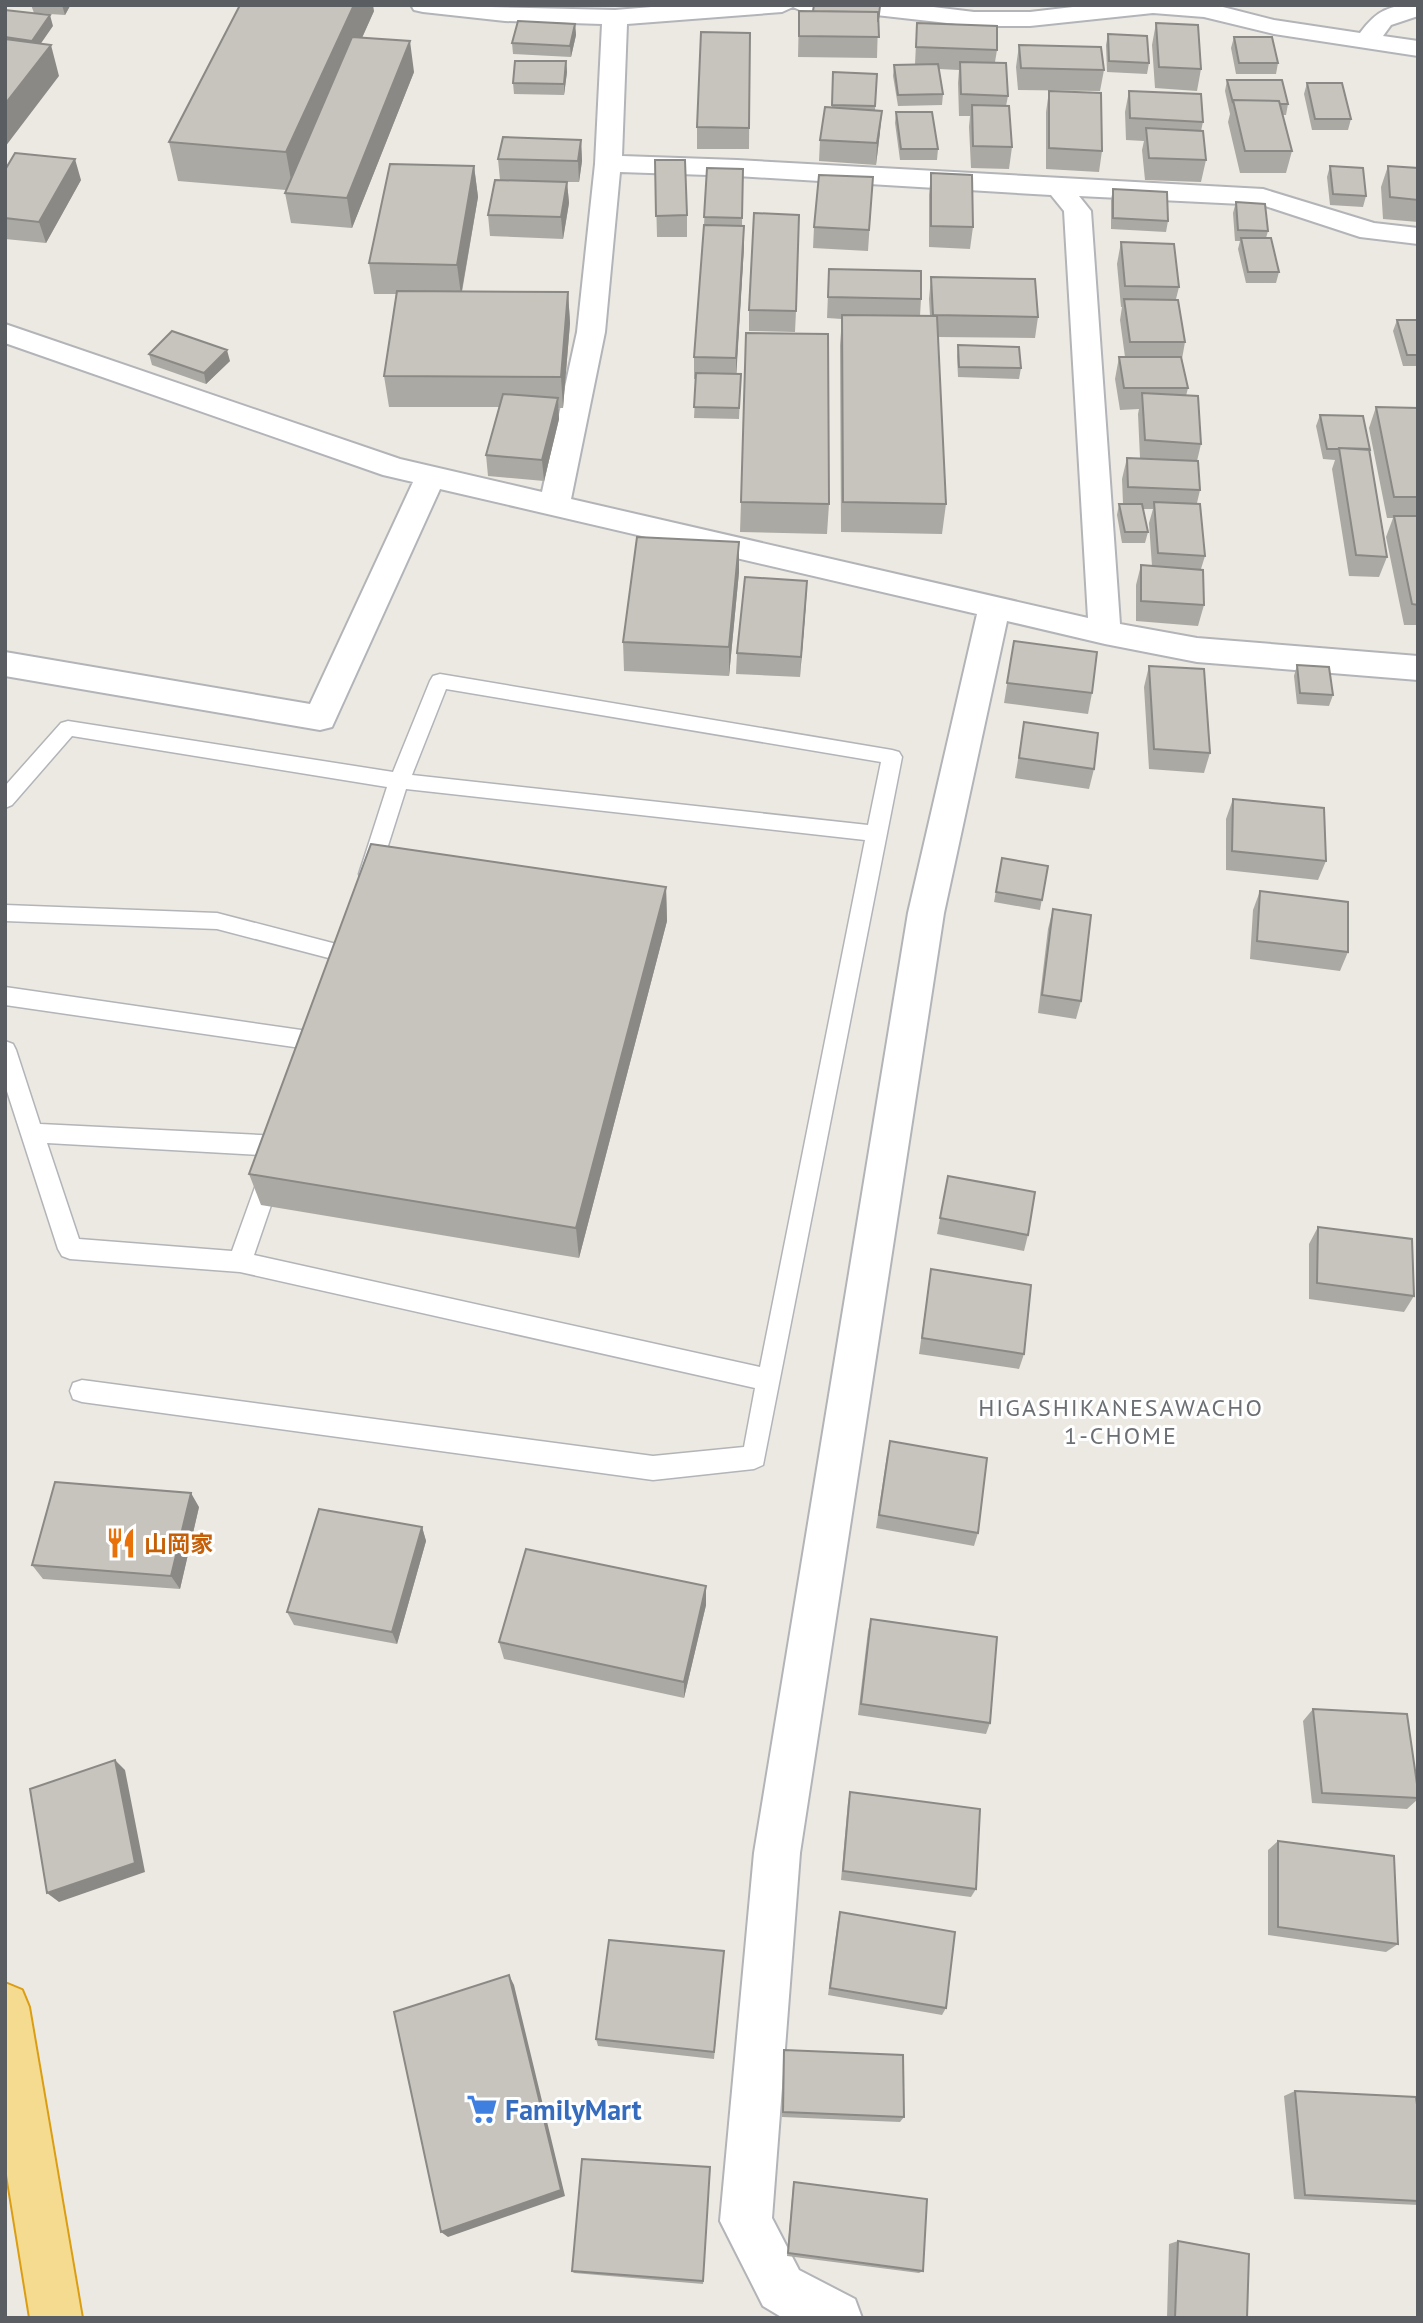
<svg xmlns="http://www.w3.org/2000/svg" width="1423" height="2323" viewBox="0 0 1423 2323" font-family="'PT Sans','Noto Sans JP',sans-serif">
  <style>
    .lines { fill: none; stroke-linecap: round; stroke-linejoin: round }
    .lane-casing { stroke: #b2b4b8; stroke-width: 3 }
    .street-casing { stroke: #b2b4b8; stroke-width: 4 }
    .highway-casing { stroke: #db9d12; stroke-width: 4 }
    .lane { fill: #fff; fill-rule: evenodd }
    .street { fill: #fff; fill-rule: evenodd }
    .highway { fill: #f4db90; fill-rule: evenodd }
    .wall { fill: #aba9a3 }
    .shaded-wall { fill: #8b8985 }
    .building { fill: #c7c4be; stroke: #8b8985; stroke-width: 2 }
    .labels { text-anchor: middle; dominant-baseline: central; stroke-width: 6; stroke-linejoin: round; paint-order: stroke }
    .food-label { font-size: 23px; font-weight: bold; fill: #c56008; stroke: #fff; text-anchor: start }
    .neighbourhood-label { font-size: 24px; letter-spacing: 2px; fill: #6b6f73; stroke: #fff }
    .near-shop-label { font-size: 28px; font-weight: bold; fill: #366cbe; stroke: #fff; text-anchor: start }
  </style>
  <rect width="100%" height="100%" fill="#ece9e2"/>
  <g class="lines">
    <g class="lane-casing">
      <path id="lane" d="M440 674 892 750 899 752 902 757 763 1465 754 1469 653 1480 82 1402 73 1399 70 1391 73 1383 82 1380 653 1456 744 1447 755 1388 240 1272 70 1259 62 1256 58 1249 5 1085V1041L13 1044 16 1050 40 1124 280 1136 288 1139 291 1146 288 1153 280 1156 47 1143 79 1239 232 1251 259 1176 262 1169 270 1166 278 1169 281 1176 254 1255 760 1367 865 840 406 789 379 874 376 880 369 882 362 880 359 874 387 787 72 736 12 805 5 808V786L61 723 68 721 393 772 430 681 433 676ZM446 689 881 762 868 825 412 775Z
        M5 905 217 913 344 946 352 948 355 954 352 960 344 962 217 929 5 921Z
        M5 987 315 1032 323 1035 326 1041 323 1047 315 1050 5 1005Z"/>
    </g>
    <g class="street-casing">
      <path id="street" d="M411 5 615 10 676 5H917L974 12H1030L1090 5H1215L1274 20 1360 33C1377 10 1389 5 1418 5V16L1391 25 1383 36 1418 41V56L1274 34 1204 17 1153 13 1030 26H974L858 13 804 12 793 7 782 12 627 24 622 156 737 160 1263 189 1374 223 1418 228V244L1360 237 1262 205 1079 196 1091 211 1120 624 1197 638 1418 656V680L1197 662 1105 644 1007 621 944 913 800 1853 772 2218 799 2270 855 2299 862 2318H783L763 2306 720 2221 754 1853 908 913 977 614 440 489 332 727 320 730 5 676V652L310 704 413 482 383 475 5 343V324L400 459 542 492 577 332 595 164 602 24 505 21 423 12 414 10ZM620 172 737 176 1051 195 1064 211 1088 618 571 499 605 332Z"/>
    </g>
    <g class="highway-casing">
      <path id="highway" d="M5 1983 22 1990 29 2007 82 2318H30L5 2163Z"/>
    </g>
    <use href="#lane" class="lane"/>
    <use href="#street" class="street"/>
    <use href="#highway" class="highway"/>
  </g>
  <path class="wall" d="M31 5H69L70 6 65 15 34 13Z
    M374 11 362 38 414 72 352 228 291 223 285 193 286 190 178 181 169 142Z
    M799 11 878 22 877 58 798 57Z
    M917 23 997 50 995 62 1008 96 1006 106 1012 147 1009 169 971 168 969 127 970 116H959L958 83 959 70 939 69 943 94 942 105 898 106 893 76 894 65 915 64Z
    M1156 23 1201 69 1197 91 1155 88 1152 45Z
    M575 24 576 35 571 57 513 54 512 43Z
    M750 33 749 149H697V127Z
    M1108 34 1149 63 1147 74 1107 72 1106 45Z
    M1234 37 1278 63 1276 74H1236L1231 48Z
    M1019 45 1104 70 1100 91 1018 90 1016 67Z
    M566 61 567 72 564 95 514 94 513 83Z
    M833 72 877 74 875 110 880 132 876 165 819 161 820 140 832 107Z
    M1227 80 1288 104 1286 115H1282L1292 151 1286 173H1240L1228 122 1230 114 1225 91Z
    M1307 83 1351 119 1348 130H1312L1304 94Z
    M1049 91 1102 151 1099 172 1046 169V112Z
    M1129 91 1203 122 1201 131 1206 160 1201 182 1145 180 1142 150 1144 141 1126 140 1125 112Z
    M896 112 938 149 937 160H900L895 123Z
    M581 140 582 161 579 182H567L569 203 563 239 490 236 488 215 500 180 498 159Z
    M655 160 687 215V237H657Z
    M474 166 478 197 462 292H568L570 323 563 408H558L559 419 544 481 488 476 486 455 499 407H389L384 376 396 294H374L369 263Z
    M1330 166 1366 196 1363 207 1330 205 1327 177Z
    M1388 166 1418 168V222L1383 219 1381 187Z
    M707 168 743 169 742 226H744V247L736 374H741L739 419 694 418 696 379H694V357L704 225Z
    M5 170 81 180 46 243 5 239Z
    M931 173 973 227 970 249 929 247V195Z
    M873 177 868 251 813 248 814 227Z
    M1113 189 1168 221 1166 232 1111 229V200Z
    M1236 202 1268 231 1266 238 1279 272 1276 283H1246L1238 249 1240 241H1235L1233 213Z
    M1121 242 1179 287 1176 299 1185 342 1182 359 1188 388 1186 396 1201 444 1197 461 1200 490 1197 503 1205 556 1201 569 1204 605 1198 626 1136 621V585L1141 565 1152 566 1149 523 1153 509H1143L1148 532 1145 543H1122L1117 515 1119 504H1123L1122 479 1127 458H1140L1138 414 1139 409 1120 410 1115 379 1119 357H1125L1120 320 1122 307H1121L1117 264Z
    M829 269 921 299 920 316H930L929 299 931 277 1038 317 1035 338 938 337 946 504 942 534 841 532 840 345 842 319 827 318Z
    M749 310 796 311 795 332 749 331Z
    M1397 320H1418V366H1403L1393 331Z
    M958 345 1021 368 1019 379 958 377 957 356Z
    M149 354 230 361 206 384 152 365Z
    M1376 407 1418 408V625H1404L1386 537 1393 518H1387L1369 428Z
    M1320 415 1370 450 1369 452 1387 557 1379 577 1349 576 1332 469 1335 460 1323 459 1316 426Z
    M741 502 829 504 827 534 740 532Z
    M739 572 729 676 624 671 623 642Z
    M806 602 800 677 736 674 737 653Z
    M1014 641 1092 693 1088 714 1004 703Z
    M1297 665 1333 695 1329 706 1297 704 1294 676Z
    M1149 666 1210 753 1204 773 1149 769 1144 687Z
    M1024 722 1094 769 1089 789 1015 778Z
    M1233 799 1326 861 1318 880 1226 870V819Z
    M1002 858 1048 866 1040 910 994 902Z
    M666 887 667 921 579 1258 261 1205 249 1174Z
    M1260 891 1348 952 1340 971 1250 959 1253 910Z
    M1053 909 1081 1001 1076 1019 1038 1013 1048 929Z
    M948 1176 1028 1235 1024 1251 937 1234Z
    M1318 1227 1414 1296 1404 1312 1309 1299V1244Z
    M931 1269 1024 1354 1019 1369 919 1354Z
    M887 1455 978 1533 974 1546 876 1528Z
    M199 1507 180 1589 43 1579 32 1565Z
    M422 1527 426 1541 397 1644 294 1625 287 1612Z
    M706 1586V1605L684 1698 504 1659 499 1642Z
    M871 1619 990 1723 986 1734 858 1715 868 1631Z
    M1313 1709 1418 1791V1799L1407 1809 1312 1803 1303 1721Z
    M850 1792 976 1889 971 1897 841 1880 848 1802Z
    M1278 1841 1398 1944 1386 1952 1268 1935V1850Z
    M840 1912 946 2008 942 2015 828 1995 838 1920Z
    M723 1959 714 2059 598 2046 596 2039Z
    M784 2050 904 2117 900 2122 782 2117 783 2057Z
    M1295 2091 1418 2112V2205L1294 2199 1284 2096Z
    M710 2167 703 2284 574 2273 572 2271Z
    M794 2182 923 2271 919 2273 787 2256 793 2186Z
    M1178 2241 1247 2318H1167L1169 2244Z"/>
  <path class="shaded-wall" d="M62 5H69L70 6 65 15Z
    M354 5H373L374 11 293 191 286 152Z
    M50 15 53 26 35 52 32 41Z
    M575 24 576 35 571 57 570 46Z
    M410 41 414 72 352 228 347 198Z
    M51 45 59 76 5 147V104Z
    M566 61 567 72 564 95V84Z
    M882 111 880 132 876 165 877 143Z
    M581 140 582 161 579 182 578 161Z
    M75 159 81 180 46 243 39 222Z
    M474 166 478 197 461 295 457 265Z
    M567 182 569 203 563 239 561 217Z
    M744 226V247L736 380V358Z
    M568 292 570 323 563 408 561 377Z
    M227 350 230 361 206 384 204 373Z
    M558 398 559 419 544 481 542 460Z
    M739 542V572L729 676V647Z
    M807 581 806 602 800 677 801 657Z
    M666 887 667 921 579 1258 576 1228Z
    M191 1493 199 1507 180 1589 171 1576Z
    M422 1527 426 1541 397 1644 392 1632Z
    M706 1586V1605L684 1698V1682Z
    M115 1760 125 1770 145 1872 59 1902 47 1893Z
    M509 1975 514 1985 565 2196 448 2237 441 2232Z"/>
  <path class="building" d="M240 5H354L286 152 169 142Z
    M814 5 880 6 878 22V12L813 11Z
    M5 10 50 15 32 41 5 37Z
    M799 11 878 12 879 37 799 36Z
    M518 21 575 24 570 46 512 43Z
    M917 23 997 26V50L916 47Z
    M1156 23 1198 25 1201 69 1159 67Z
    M701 32 750 33 749 128 697 127Z
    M1108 34 1147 36 1149 63 1109 61Z
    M352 37 410 41 347 198 285 193Z
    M1234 37H1272L1278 63H1239Z
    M5 39 51 45 5 104Z
    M1019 45 1101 47 1104 70 1021 68Z
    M515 61H566L564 84 513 83Z
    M960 62 1006 63 1008 96 961 94Z
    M938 64 943 94 898 95 894 65Z
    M833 72 877 74 875 106 832 105Z
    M1227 80H1282L1288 104H1280L1279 101 1233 100V103Z
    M1307 83H1342L1351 119H1315Z
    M1049 91 1101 93 1102 151 1049 148Z
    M1129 91 1201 94 1203 122 1130 118Z
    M1233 100 1279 101 1292 151H1245Z
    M972 105 1009 106 1012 147 973 146Z
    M825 107 882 111 877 143 820 140Z
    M896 112H932L938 149H901Z
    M1146 128 1203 131 1206 160 1149 158Z
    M503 137 581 140 578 161 498 159Z
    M15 153 75 159 39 222 5 218V170Z
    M655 160H685L687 215 656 216Z
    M390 164 474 166 457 265 369 263Z
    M1330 166 1363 168 1366 196 1333 194Z
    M1388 166 1418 168V200L1390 197Z
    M707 168 743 169 742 218 704 217Z
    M931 173 972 175 973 227 931 226Z
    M819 175 873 177 869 230 814 227Z
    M495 180 567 182 561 217 488 215Z
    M1113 189 1167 192 1168 221 1113 218Z
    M1236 202 1265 204 1268 231 1238 230Z
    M754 213 799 215 796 311 749 310Z
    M704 225 744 226 736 358 694 357Z
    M1241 238H1271L1279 272H1248Z
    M1121 242 1174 244 1179 287 1125 286Z
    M829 269 921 271V299L828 297Z
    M931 277 1035 279 1038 317 933 315Z
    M397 291 568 292 561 377 384 376Z
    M1124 299 1178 300 1185 342H1130Z
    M842 315 937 316 946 504 843 502Z
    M1397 320H1418V355H1407Z
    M172 331 227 350 204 373 149 354Z
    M746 333 828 334 829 504 741 502Z
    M958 345 1019 347 1021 368 959 367Z
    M1119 357H1181L1188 388H1124Z
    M696 373 741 374 739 408 694 407Z
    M1142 393 1198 396 1201 444 1145 440Z
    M503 394 558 398 542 460 486 455Z
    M1376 407 1418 408V497H1394Z
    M1320 415 1363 416 1370 450 1339 448V449H1327Z
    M1339 448 1369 449 1387 557 1356 555Z
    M1127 458 1198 461 1200 490 1128 487Z
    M1154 502 1200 504 1205 556 1158 553Z
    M1119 504H1142L1148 532H1125Z
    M1394 516H1418V605L1412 604Z
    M637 537 739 542 729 647 623 642Z
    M1141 565 1203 570 1204 605 1141 601Z
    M745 577 807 581 801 657 737 653Z
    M1014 641 1097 652 1092 693 1007 683Z
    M1297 665 1329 667 1333 695 1300 693Z
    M1149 666 1204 669 1210 753 1154 749Z
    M1024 722 1098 733 1094 769 1019 758Z
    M1233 799 1324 808 1326 861 1232 851Z
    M371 844 666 887 576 1228 249 1174Z
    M1002 858 1048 866 1042 900 996 892Z
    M1260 891 1348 902V952L1257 941Z
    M1053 909 1091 915 1081 1001 1042 995Z
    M948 1176 1035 1192 1028 1235 940 1218Z
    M1318 1227 1412 1239 1414 1296 1317 1283Z
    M931 1269 1031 1285 1024 1354 922 1338Z
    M890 1441 987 1458 978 1533 879 1515Z
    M55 1482 191 1493 171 1576 32 1565Z
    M319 1509 422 1527 392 1632 287 1612Z
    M526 1549 706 1586 684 1682 499 1642Z
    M871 1619 997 1637 990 1723 861 1704Z
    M1313 1709 1407 1714 1418 1791V1798L1322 1793Z
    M115 1760 135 1863 47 1893 30 1789Z
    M850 1792 980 1809 976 1889 843 1871Z
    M1278 1841 1394 1856 1398 1944 1278 1927Z
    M840 1912 955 1932 946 2008 830 1988Z
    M609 1940 724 1951 714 2052 596 2039Z
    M509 1975 561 2190 441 2232 394 2012Z
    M784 2050 903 2055 904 2117 783 2112Z
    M1295 2091 1416 2097 1418 2112V2201L1305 2195Z
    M582 2159 710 2167 703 2281 572 2271Z
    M794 2182 927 2199 923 2271 788 2253Z
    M1178 2241 1249 2254 1247 2318H1175Z"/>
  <defs>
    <g id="restaurant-bare" transform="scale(2.415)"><path d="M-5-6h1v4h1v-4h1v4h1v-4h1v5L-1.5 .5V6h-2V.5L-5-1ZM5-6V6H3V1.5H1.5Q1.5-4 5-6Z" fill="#e8710a" stroke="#fff" stroke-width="2.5" paint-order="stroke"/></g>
    <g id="supermarket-bare" transform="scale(2.415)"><path d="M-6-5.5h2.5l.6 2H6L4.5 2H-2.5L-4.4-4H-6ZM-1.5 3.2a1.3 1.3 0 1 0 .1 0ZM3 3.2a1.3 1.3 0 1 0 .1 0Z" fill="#3f7fe0" stroke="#fff" stroke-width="2.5" paint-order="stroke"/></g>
  </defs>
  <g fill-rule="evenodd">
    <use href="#restaurant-bare" x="121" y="1543"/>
    <use href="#supermarket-bare" x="482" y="2109"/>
  </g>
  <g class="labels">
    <g class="food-label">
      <text x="144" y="1543">山岡家</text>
    </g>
    <g class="neighbourhood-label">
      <text x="1121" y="1407">HIGASHIKANESAWACHO<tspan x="1121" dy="28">1-CHOME</tspan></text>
    </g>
    <g class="near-shop-label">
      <text x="505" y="2109">FamilyMart</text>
    </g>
  </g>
  <rect width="1423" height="2323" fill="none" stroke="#5a5d61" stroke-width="14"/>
</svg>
